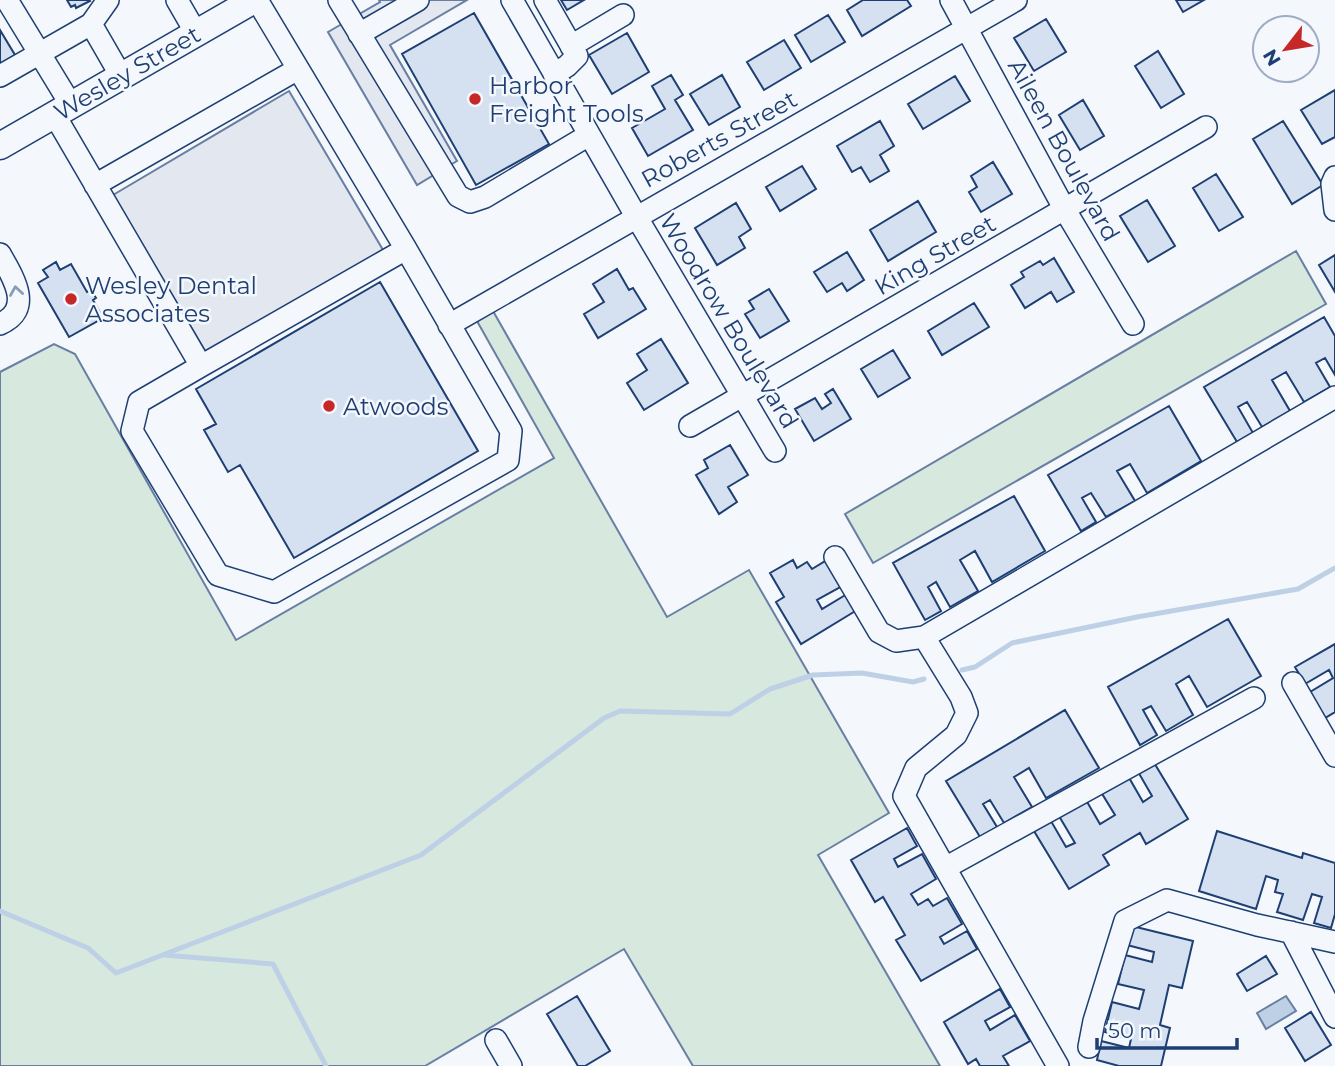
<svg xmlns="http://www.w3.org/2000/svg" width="1335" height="1066" viewBox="0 0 1335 1066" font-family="Montserrat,sans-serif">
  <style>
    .green { fill: #d7e8df; stroke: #687fa3; stroke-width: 2 }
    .parking { fill: #e3e8f0; stroke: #687fa3; stroke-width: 2 }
    .water { fill: #bed0e5; stroke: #687fa3; stroke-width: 2 }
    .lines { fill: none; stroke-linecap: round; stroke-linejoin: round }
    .stream { stroke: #bed0e5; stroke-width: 5 }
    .building { fill: #d5e0f0; stroke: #1d3f73; stroke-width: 2 }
    .minor-casing { stroke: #1d3f73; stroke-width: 24 }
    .major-casing { stroke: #1d3f73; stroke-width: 29 }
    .minor { stroke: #f4f7fb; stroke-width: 21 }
    .major { stroke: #f4f7fb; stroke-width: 26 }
    .oneway { stroke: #889bb7 }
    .poi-dot { fill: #c62828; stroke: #f4f7fb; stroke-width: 2.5 }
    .labels { text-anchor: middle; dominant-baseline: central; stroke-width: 5; stroke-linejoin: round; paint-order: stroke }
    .street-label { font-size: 24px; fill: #1d3f73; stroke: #f4f7fb }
    .poi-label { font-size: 24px; fill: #1d3f73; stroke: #f4f7fb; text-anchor: start }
  </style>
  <rect width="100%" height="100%" fill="#f4f7fb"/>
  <path class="green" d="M1296 251 1326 304 873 563 845 514Z
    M493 311 667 617 749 570 889 813 818 855 940 1066H693L624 949 425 1066H0V372L54 344 75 354 236 640 554 458 477 321Z"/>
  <path class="parking" d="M379 0H467L390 45 457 161 417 185 328 32 380 2Z
    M289 91 383 250 207 354 113 195Z"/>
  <path class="water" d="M1286 996 1296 1011 1266 1029 1257 1013Z"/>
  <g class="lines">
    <path class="stream" d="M962 670 975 667 1012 643 1137 617 1298 589 1335 568
      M0 911 88 948 116 973 421 855 604 718 620 711 730 714 770 689 813 675 862 673 913 682 924 679
      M164 955 273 964 326 1066"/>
  </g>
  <path class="building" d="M67 0H89L90 1 76 8 75 5 71 7Z
    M561 0H584L567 10Z
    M863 0H907L911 6 862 36 847 10Z
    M1176 0H1204L1183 12Z
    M474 13 549 144 476 185 402 54Z
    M828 15 845 42 811 62 795 35Z
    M1046 19 1066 52 1034 71 1014 38Z
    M0 30 15 55 0 64Z
    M627 33 649 72 612 94 589 55Z
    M784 40 801 68 764 90 747 62Z
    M1158 51 1184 94 1161 108 1135 66Z
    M671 75 683 95 675 100 693 130 648 156 632 128 665 109 652 86Z
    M722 75 740 107 709 125 690 94Z
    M955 76 970 101 923 129 908 104Z
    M1335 90V137L1322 144 1301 110Z
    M1083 100 1104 136 1080 150 1059 115Z
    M880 121 894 146 880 155 889 171 870 182 861 167 852 172 837 146Z
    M1283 121 1323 185 1292 204 1253 139Z
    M993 162 1012 194 981 212 969 192 977 187 971 176Z
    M802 166 816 189 780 211 766 187Z
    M1216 174 1243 217 1219 231 1193 188Z
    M1147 200 1175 246 1148 262 1120 216Z
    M918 201 936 232 888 261 870 230Z
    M736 203 751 229 739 237 745 248 717 265 695 228Z
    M847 252 864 280 847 291 842 283 827 292 814 272Z
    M1335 255V292L1319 265Z
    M1054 258 1074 292 1057 302 1051 292 1025 308 1011 285 1024 277 1021 272 1040 261 1043 265Z
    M56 262 60 270 71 264 87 292 91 290 96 298 93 300 103 318 69 337 38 283 48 277 43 270Z
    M617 269 629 290 633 288 646 309 598 338 584 314 604 302 593 284Z
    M380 282 478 451 294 558 240 465 228 472 204 430 216 424 196 389Z
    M769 289 789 321 760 338 745 314 754 309 749 301Z
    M974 303 989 327 942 355 928 331Z
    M1324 317 1335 336V375L1325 358 1316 363 1330 387 1304 402 1286 372 1272 380 1290 411 1262 427 1247 402 1238 407 1253 433 1237 442 1204 387Z
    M661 339 688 383 644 410 627 383 647 370 637 354Z
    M893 350 910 378 878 397 861 369Z
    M833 389 851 419 814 441 795 409 815 398 822 409 831 403 825 394Z
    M1169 406 1201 461 1147 493 1130 464 1117 471 1135 501 1106 517 1091 493 1082 498 1096 522 1081 531 1048 475Z
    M730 445 748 475 728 487 737 502 719 514 696 475 708 468 704 460Z
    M1014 496 1045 551 992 582 975 551 960 560 978 591 950 607 936 582 928 587 941 611 925 620 893 563Z
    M793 560 797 568 807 562 812 569 827 560 842 586 817 600 822 609 847 594 857 610 801 644 776 602 784 597 770 573Z
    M1228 619 1261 676 1207 707 1189 676 1176 684 1193 715 1166 731 1151 706 1143 710 1157 735 1140 745 1108 687Z
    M1335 644V712L1325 718 1310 692 1333 678 1329 670 1305 684 1295 667Z
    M1065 710 1099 768 1046 798 1029 768 1014 777 1032 807 1004 823 990 800 983 804 997 827 980 837 946 781Z
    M1153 761 1188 819 1146 844 1140 833 1103 855 1109 865 1069 889 1034 831 1051 821 1066 847 1075 843 1059 816 1086 800 1100 824 1115 815 1101 792 1128 776 1143 802 1152 796 1137 770Z
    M907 828 917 846 894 859 898 867 922 854 936 879 911 894 918 905 928 899 933 906 947 898 962 924 940 937 944 944 967 931 977 949 921 981 896 940 905 935 883 897 875 902 851 860Z
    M1217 831 1302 858 1303 853 1335 863V914L1331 928 1314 923 1322 897 1312 894 1303 920 1277 912 1283 894 1275 892 1278 880 1266 876 1256 909 1199 891Z
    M1132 926 1193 941 1182 988 1169 985 1160 1025 1170 1028 1161 1066H1119L1097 1060 1101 1041 1129 1048 1131 1039 1105 1032 1112 1002 1139 1009 1144 990 1118 984 1125 955 1152 962 1154 952 1127 945Z
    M1266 956 1277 974 1247 991 1237 974Z
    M1000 989 1010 1007 985 1021 990 1030 1015 1015 1030 1041 1003 1056 1009 1066H980L976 1059 968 1064 944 1022Z
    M577 996 610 1051 585 1066H578L547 1014Z
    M1311 1012 1331 1045 1305 1061 1285 1028Z"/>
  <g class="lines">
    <g class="minor-casing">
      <path id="minor" d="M7 0 71 105
        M177 0 196 33
        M339 0 458 196 470 202 485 197 589 135
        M512 0 636 216 775 451
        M545 0 577 56 567 66 554 74
        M951 0 1065 210 1133 324
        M91 24 108 0
        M359 34 418 0
        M571 46 623 15
        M0 76 91 24 121 76
        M54 114 201 366 406 249 257 0
        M1335 177 1332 184 1335 210
        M95 185 298 69
        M0 254C13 277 34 309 0 324
        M449 325 1016 0
        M201 366 139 402 132 431 218 575 274 592 508 460 511 431 406 249
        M690 426 1206 127
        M835 557 879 632 896 641 924 637 1335 397
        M924 637 961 697 967 713 956 735 916 768 904 796 1058 1066
        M1293 683 1335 756
        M945 868 1254 698
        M1291 932 1335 1017
        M496 1040 511 1066
        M1089 1047 1094 1021 1125 921 1167 900 1257 925 1335 942"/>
    </g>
    <g class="major-casing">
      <path id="major" d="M0 146 254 0"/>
    </g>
    <use href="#minor" class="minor"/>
    <use href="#major" class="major"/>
  </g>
  <defs><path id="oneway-chevron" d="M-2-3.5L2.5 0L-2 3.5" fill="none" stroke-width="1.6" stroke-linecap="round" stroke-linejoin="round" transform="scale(1.75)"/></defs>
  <use class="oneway" href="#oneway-chevron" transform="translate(16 291) rotate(-99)"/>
  <g class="poi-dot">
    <circle cx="475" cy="99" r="7"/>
    <circle cx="71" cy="299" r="7"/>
    <circle cx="329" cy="406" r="7"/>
  </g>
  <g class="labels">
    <g class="street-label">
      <text transform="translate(127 73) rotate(-30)">Wesley Street</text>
      <text transform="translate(719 139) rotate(-29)">Roberts Street</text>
      <text transform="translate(1064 150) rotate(61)">Aileen Boulevard</text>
      <text transform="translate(935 255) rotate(-30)">King Street</text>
      <text transform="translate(729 321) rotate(59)">Woodrow Boulevard</text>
    </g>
    <g class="poi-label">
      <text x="489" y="85">Harbor<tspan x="489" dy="28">Freight Tools</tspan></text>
      <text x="85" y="285">Wesley Dental<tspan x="85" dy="28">Associates</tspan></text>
      <text x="343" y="406">Atwoods</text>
    </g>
  </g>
  <g transform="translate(1286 49) rotate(239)"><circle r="33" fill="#f4f7fb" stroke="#9eadc5" stroke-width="2"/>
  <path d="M0-5L12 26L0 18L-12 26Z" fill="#c62828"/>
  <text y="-10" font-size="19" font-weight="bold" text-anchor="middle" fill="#1d3f73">N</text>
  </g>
  <path d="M1097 1038v10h140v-10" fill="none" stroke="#1d3f73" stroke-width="3.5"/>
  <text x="1108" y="1038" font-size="21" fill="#1d3f73" stroke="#f4f7fb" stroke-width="5" paint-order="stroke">50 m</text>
</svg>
